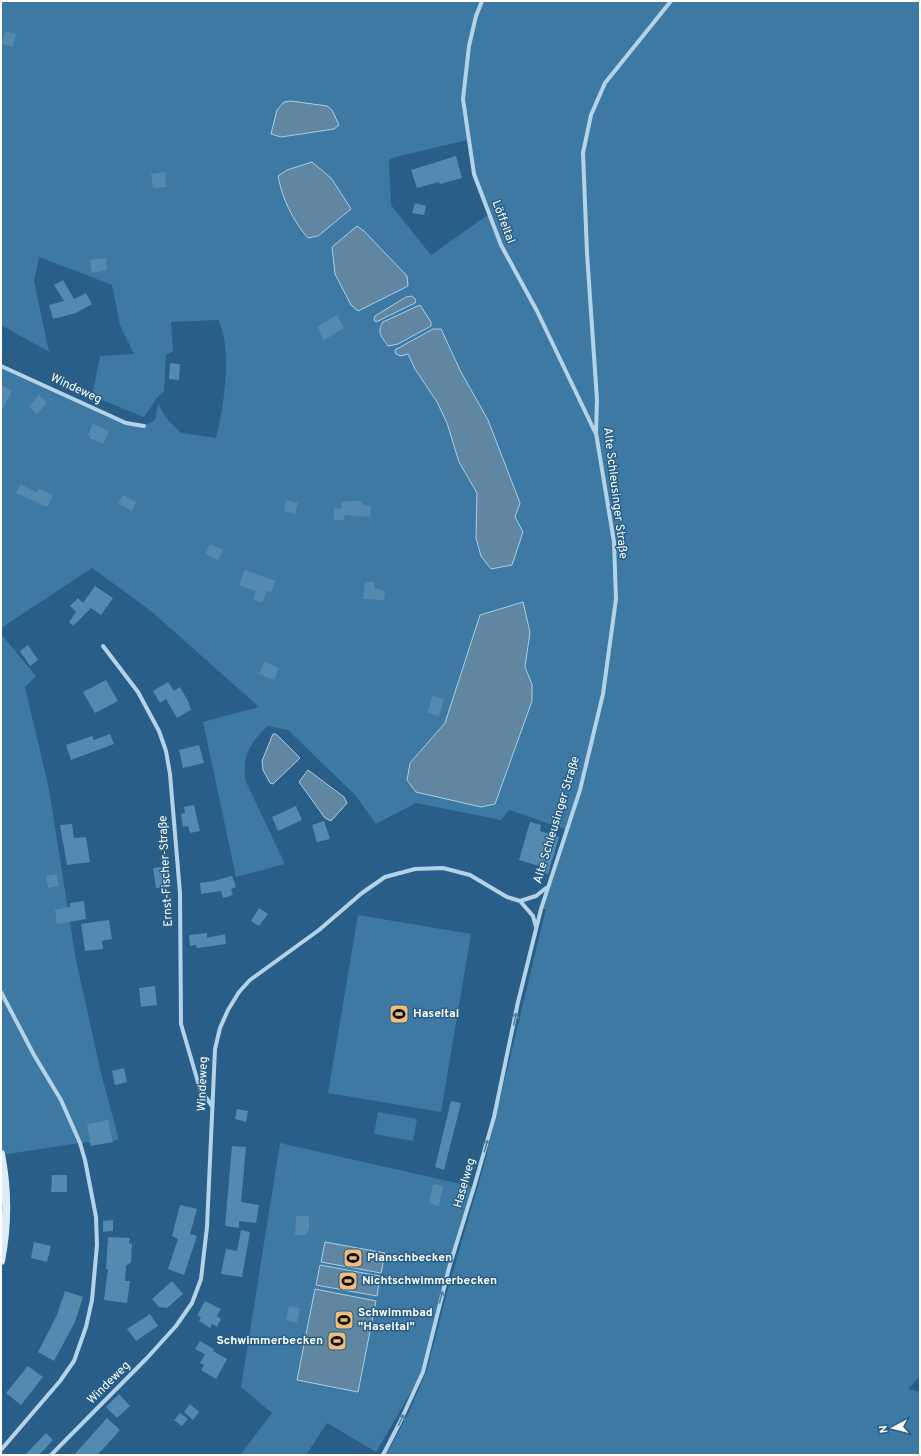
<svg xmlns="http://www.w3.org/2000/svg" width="921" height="1456" viewBox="0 0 921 1456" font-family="Overpass,sans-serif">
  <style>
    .green { fill: #3d79a3; fill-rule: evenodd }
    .water { fill: #6186a1; stroke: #a9cfe8 }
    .building { fill: #558ab0 }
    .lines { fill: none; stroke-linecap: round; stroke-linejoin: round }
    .street { stroke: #b4d3e8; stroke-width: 4 }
    .secondary { stroke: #deecf7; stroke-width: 8 }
    .oneway { stroke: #5281a4 }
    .labels { text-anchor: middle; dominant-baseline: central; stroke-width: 3; stroke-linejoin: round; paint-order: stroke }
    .street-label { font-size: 12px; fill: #fff; stroke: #285e87 }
    .poi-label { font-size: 12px; font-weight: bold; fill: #fff; stroke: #285e87; text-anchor: start }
  </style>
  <rect width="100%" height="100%" fill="#285e87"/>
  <path class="green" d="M1 1H920V1376L908 1389 920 1392V1455H386L409 1412 427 1370 446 1296 484 1165 546 909H541L567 830 509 810 501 820 416 803 376 824 356 796 288 730 268 726C250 742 241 758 246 782L285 864 236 877 203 722 259 707 151 611 92 568 1 628V366L126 423 143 426 155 420 158 404 167 419 181 433 216 438C224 407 233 348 218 320L171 322 173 351 166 355 164 391 157 398 144 417 92 396 100 356 134 354 120 325 112 285 39 257 34 281 49 352 1 325ZM468 140 474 174 489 214 431 255 391 205 389 160 395 157Z
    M1 634 36 676 25 687 49 789 76 960 101 1073 119 1140 80 1143 1 1155Z
    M358 915 471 934 441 1112 328 1093Z
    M378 1112 417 1119 413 1141 374 1134Z
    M280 1143 474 1187 449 1268 423 1372 376 1452 327 1423 306 1455H240L272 1413 241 1387Z"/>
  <path class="water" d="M291 101 327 106 332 110 339 125 334 129 281 137 271 134 277 110 284 102Z
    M312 162 332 179 351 209 318 236 308 238C293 221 282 198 278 176L287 170Z
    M357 226 364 231 407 276 408 286 358 311 351 305 335 274 332 247Z
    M412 296 416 300 415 303 376 322 374 320 375 316 406 297Z
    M420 305 431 322V326L398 344 388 346C382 337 376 333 383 322Z
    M433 329H441L461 372 488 420 520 503 515 517 523 532 512 565 491 569 481 556 476 538 477 493 459 462 447 423 437 402 415 369 408 354 401 356 396 354 395 350Z
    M523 602 530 632 525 667 532 684V701L495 804 481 807 416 792 407 780 410 763 445 723 480 615Z
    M273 734H276L300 758 273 784 270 783 263 770 262 761Z
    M308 770 344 797 347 803 331 821 325 818 299 782Z
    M325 1242 385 1253 381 1273 321 1262Z
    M320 1265 380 1276 377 1296 316 1285Z
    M315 1289 376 1301 358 1392 297 1380Z"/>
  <path class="building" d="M5 31 16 34 13 47 2 44Z
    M456 156 462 178 440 184 439 182 417 188 411 170Z
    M165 172 166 187 153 188 151 174Z
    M415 203 426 206 424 215 412 213Z
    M106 258 107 270 92 273 90 260Z
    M63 280 74 299 86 293 92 304 76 313 53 319 49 305 64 301 54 285Z
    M337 315 344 328 324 340 317 327Z
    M170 363 180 364 179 380 169 379Z
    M1 385 12 391 1 412Z
    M39 395 47 402 37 414 29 407Z
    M93 424 109 431 103 444 90 438 91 436 88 435Z
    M21 484 37 493 39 489 53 495 47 507 16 493Z
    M123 495 136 502 132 511 118 503Z
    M286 500 298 503 295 514 284 511Z
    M351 501H362V505L371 506 370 517 345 515 344 520H334V508L341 509V502Z
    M210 544 223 550 218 560 205 554Z
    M245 570 276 581 271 592 267 591 262 603 253 600 256 591 239 585Z
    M365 582H374V588L385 591 384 600 363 599Z
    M95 586 113 598 101 615 91 608 73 626 69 622 76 612 70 606 78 598 83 603Z
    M28 645 38 660 30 666 20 651Z
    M265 661 279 668 274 680 259 674Z
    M106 680 118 701 95 713 83 692Z
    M168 682 174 691 180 687 188 701 191 710 177 718 166 699 160 703 153 691Z
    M432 696 444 699 439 716 428 713Z
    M110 734 114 744 71 760 66 745 92 736 94 740Z
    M199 745 204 763 183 768 179 750Z
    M194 805 200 831 190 833 188 826 183 827 181 814 185 813 184 807Z
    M296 806 302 820 278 831 272 817Z
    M324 821 330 839 317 842 312 825Z
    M530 822 541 825 540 831 559 837 548 874 538 871 539 866 519 860Z
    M72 824 74 838 86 837 90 862 67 865 60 825Z
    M163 867 166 887 156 888 153 868Z
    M57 874 59 886 48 888 46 876Z
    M232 876 236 887 231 889 233 895 223 898 221 891 201 894 200 883 214 881Z
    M84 901 86 919 57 924 55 910 70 907V903Z
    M259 908 268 914 259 926 251 921Z
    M109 920 112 939 102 941 103 949 85 951 81 924Z
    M207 933V938L225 934 226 944 197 948 196 945 190 946 189 935Z
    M155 986 157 1005 141 1007 139 988Z
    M124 1068 127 1082 115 1085 112 1071Z
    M451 1101 461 1103 444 1170 435 1167Z
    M237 1109 248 1111 246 1122 235 1119Z
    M108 1120 113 1142 91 1146 87 1124Z
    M232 1146 246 1147 241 1202 259 1205 256 1223 239 1221V1228L225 1226Z
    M52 1175H67V1192H51Z
    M433 1184 443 1186 439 1206 429 1203Z
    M180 1205 197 1209 190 1234 197 1236 184 1275 168 1269 178 1239 172 1236Z
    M296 1216H309V1231H307V1235H295Z
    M113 1220V1231L103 1232V1221Z
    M241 1230 250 1232 242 1277 221 1274 226 1249 237 1251Z
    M108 1237 130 1238 129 1243 132 1244 131 1262 126 1266 125 1281H130L127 1303 104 1300 108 1269H106Z
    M34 1242 51 1246 47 1262 31 1258Z
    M172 1281 183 1294 167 1308 159 1307 152 1299Z
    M65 1291 83 1297 75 1322 54 1361 38 1352 57 1315Z
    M205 1301 221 1309 217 1316 221 1319 217 1327 212 1324 210 1328 199 1321 201 1317 197 1316Z
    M289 1306 300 1308 297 1323 286 1320Z
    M150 1314 158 1326 136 1341 127 1329Z
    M200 1341 214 1349 213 1351 227 1359 216 1379 201 1370 204 1365 200 1363 205 1354 195 1349Z
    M28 1366 43 1377 21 1405 6 1393Z
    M119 1394 130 1406 117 1418 106 1407Z
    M190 1404 199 1412 193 1420 184 1412Z
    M180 1413 188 1419 182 1426 174 1420Z
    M107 1418 120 1430 102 1450 97 1455H74Z
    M46 1433 53 1440 39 1455H25Z"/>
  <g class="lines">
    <path class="street" d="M482 1 476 16 469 46 463 99 474 174 501 245 537 311 595 432
      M1 366 126 423 144 426
      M103 646 138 692 159 731 166 751 170 774 180 893 181 1024 200 1089 212 1106
      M520 901 536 896 546 888
      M1 992 34 1055 61 1100 80 1143 85 1160 96 1217 97 1245 92 1300 86 1327 74 1361 60 1381 1 1450
      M51 1455 147 1358 176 1326 192 1303 201 1279 207 1227 215 1049 220 1028 228 1010 239 992 250 980 319 930 362 893 385 877 415 869 443 868 470 875 507 897 520 901 533 916 536 927
      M383 1455 400 1422 423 1372 449 1268 474 1187 494 1117 518 1002 541 909 580 790 603 694 616 599 614 542 596 433 597 400 587 253 583 153 591 115 605 83 671 1"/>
    <path class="secondary" d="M1 1154C8 1190 8 1225 1 1261"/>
  </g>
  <defs><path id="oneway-shaft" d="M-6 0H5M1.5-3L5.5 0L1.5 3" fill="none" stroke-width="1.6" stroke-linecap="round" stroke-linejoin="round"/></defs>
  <g class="oneway">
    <use href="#oneway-shaft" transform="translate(515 1019) rotate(-78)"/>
    <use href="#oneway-shaft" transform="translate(486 1146) rotate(-74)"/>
    <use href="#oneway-shaft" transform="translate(441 1297) rotate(-76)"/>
    <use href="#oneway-shaft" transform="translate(401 1420) rotate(-65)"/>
  </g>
  <defs>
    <g id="stadium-square" transform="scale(1)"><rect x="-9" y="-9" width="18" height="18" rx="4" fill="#f0be7b" stroke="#285e87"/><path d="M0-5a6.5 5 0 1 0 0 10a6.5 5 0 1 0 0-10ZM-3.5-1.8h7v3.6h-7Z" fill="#111"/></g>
  </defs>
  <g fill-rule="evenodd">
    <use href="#stadium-square" x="399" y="1014"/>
    <use href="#stadium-square" x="353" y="1258"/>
    <use href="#stadium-square" x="348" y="1281"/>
    <use href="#stadium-square" x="344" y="1320"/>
    <use href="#stadium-square" x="337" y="1341"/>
  </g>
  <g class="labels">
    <g class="street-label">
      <text transform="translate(503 222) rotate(69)">Löffeltal</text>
      <text transform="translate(76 389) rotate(25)">Windeweg</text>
      <text transform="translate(615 493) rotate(83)">Alte Schleusinger Straße</text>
      <text transform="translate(557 820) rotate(-73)">Alte Schleusinger Straße</text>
      <text transform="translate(166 871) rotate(-93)">Ernst-Fischer-Straße</text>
      <text transform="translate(203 1084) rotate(-88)">Windeweg</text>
      <text transform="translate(465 1183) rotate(-74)">Haselweg</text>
      <text transform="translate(109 1383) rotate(-45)">Windeweg</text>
    </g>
    <g class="poi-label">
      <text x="413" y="1014">Haseltal</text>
      <text x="367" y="1258">Planschbecken</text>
      <text x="362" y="1281">Nichtschwimmerbecken</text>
      <text x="358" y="1313">Schwimmbad<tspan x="358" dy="14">"Haseltal"</tspan></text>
      <text x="323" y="1341" text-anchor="end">Schwimmerbecken</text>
    </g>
  </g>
  <rect width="921" height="1456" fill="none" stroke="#ffffff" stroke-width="4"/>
  <g transform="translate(893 1428) rotate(263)" stroke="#285e87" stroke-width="3" paint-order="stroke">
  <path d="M0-3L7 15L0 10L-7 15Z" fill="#ffffff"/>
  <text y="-6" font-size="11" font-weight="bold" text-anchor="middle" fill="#ffffff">N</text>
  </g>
</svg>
